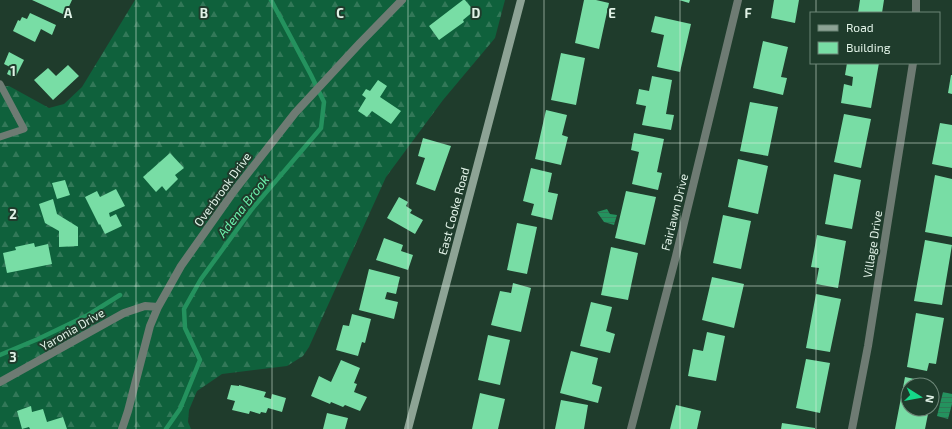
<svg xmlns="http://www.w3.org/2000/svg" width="952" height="429" viewBox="0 0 952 429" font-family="'Exo 2',sans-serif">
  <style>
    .forest { fill: url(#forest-firs) }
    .water { fill: url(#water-rules) }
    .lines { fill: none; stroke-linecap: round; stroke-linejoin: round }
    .stream { stroke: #24925e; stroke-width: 4.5 }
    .building { fill: #78dda5 }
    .lane { stroke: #6e7b73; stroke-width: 7 }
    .street { stroke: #6e7b73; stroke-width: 8 }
    .secondary { stroke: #8da395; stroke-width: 8 }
    .grid { fill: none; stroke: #e1f2e7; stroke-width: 1; stroke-opacity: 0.55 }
    .labels { text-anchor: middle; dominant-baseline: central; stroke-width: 4; stroke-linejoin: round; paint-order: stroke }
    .street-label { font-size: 12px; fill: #e1f2e7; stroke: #1f3c2c }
    .water-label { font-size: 13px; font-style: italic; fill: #6cf2ac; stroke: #1f3c2c }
    .grid-label { font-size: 13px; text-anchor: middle; font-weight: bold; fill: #e1f2e7; stroke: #1f3c2c; stroke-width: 4; stroke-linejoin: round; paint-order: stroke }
  </style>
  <defs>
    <pattern id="forest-firs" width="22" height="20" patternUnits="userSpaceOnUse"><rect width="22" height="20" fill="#0f613c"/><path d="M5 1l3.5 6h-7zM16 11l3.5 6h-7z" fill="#327858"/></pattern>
    <pattern id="water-rules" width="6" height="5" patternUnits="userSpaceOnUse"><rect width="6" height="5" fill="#24925e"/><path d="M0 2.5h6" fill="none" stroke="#2f7855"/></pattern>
  </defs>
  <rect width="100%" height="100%" fill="#1f3c2c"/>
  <path class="forest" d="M135 0H505L495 38 443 100 386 177 309 347 303 356 287 366 222 374 197 391 189 410 188 422 191 429H0V87L9 86 49 108 64 104 82 87Z"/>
  <path class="water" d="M607 209 610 214 617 215 614 225 604 222 597 212Z
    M943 392 952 394V404L948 419 937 416Z"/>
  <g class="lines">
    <path class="stream" d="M0 355 38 339 88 315 120 295
      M166 429 180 409 200 360 185 328 184 309 201 279 252 209 321 128 324 102 311 75 271 0"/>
  </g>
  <path class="building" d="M32 0H72L65 15Z
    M463 0H465L474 11 463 20 464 22 439 40 429 26Z
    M584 0H596L609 3 599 49 575 43Z
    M679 0H690L689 3Z
    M774 0H799L795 23 771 18Z
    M860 0H884L882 13H858Z
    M30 13 56 25 52 35 41 29 35 42 13 31 18 20 20 21 22 17 27 19Z
    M655 16 691 24 680 72 657 67 664 35 651 32Z
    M763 41 788 47 781 77 787 78 783 95 753 88Z
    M9 52 24 60 15 78 7 74 10 67 4 64Z
    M561 53 585 58 576 105 551 100Z
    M847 63H879L871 108 841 103 844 84 852 86 853 77 845 75Z
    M68 65 79 76 53 100 34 80 48 68 56 76Z
    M951 75H952V94L948 93Z
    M652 76 672 80 666 114 674 115 671 130 642 125 646 106 636 104 639 89 649 91Z
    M378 80 387 86 380 97 401 111 391 124 372 111 367 117 358 111 366 98 362 95 366 89 370 91Z
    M750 102 778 107 768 156 740 151Z
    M546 110 567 115 562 135 568 137 561 165 535 159Z
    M844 114 871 119 861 168 834 162Z
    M940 123 952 125V168L932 164Z
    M634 133 664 139 657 172 662 173 658 190 632 184 639 152 631 150Z
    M423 138 451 146 435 191 416 184 425 158 418 156Z
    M170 153 184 168 175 175 178 179 166 191 162 186 156 192 143 177Z
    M738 159 768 166 758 214 728 207Z
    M531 168 552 173 548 192 558 194 552 220 531 215 534 204 523 201Z
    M834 174 861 180 852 229 825 224Z
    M935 175 952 179V237L925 232Z
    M65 180 70 195 57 199 52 183Z
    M116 189 125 206 109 213 110 217 116 214 122 226 105 234 100 224 99 225 85 197 97 191 100 197Z
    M626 191 656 197 645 245 615 238Z
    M399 197 408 202 406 206 412 210 410 213 423 220 415 234 387 218Z
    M53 199 57 214 78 227V246L59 247V231L45 223 39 204Z
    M723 215 751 221 741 269 713 263Z
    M517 223 537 227 527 274 507 270Z
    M817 235 846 241 838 288 816 284 819 268 811 267Z
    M384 238 403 245 401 251 413 255 408 270 376 260Z
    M925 240 952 245 942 305 914 301Z
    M34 243 35 247 48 244 52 264 7 273 3 253 16 250 15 247Z
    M611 247 638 253 628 300 601 295Z
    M369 269 400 277 396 294 387 292 385 299 398 302 394 319 359 310Z
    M712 277 744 284 734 328 702 320Z
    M513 283 531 288 521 332 491 325 500 291 511 293Z
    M816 294 841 299 830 352 806 348Z
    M591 302 612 307 606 331 615 334 610 353 580 346Z
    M916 313 944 318 936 364 929 363 927 371 907 367Z
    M352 314 371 319 365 343 362 342 358 356 336 350 343 325 349 326Z
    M707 332 725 336 716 381 688 376 693 349 703 351Z
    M488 335 510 340 500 385 478 380Z
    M571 351 598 358 592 384 602 387 598 403 560 393Z
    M806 359 830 363 820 413 796 408Z
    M341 360 360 368 354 383 357 384 354 392 367 397 360 411 345 405 343 407 331 402 330 404 311 396 319 376 331 382Z
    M905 377 934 383 933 390H932V385H908V409H929L925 429H895Z
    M231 385 239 386V385L266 392 264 397 271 399 272 394 286 398 282 412 268 408 266 413 261 412 260 414 250 411 249 414 232 410 235 401 227 399Z
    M480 393 505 399 498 429H472Z
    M561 400 588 405 584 429H555Z
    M676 405 701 411 697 429H670Z
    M31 406 32 412 43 409 47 422 63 417 67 429H30L29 427 22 429 17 411Z
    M327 413 348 418 345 429H323Z
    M782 423 815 428V429H781Z"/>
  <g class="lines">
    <path class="lane" d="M0 84 24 129 0 137"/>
    <path class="street" d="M916 13V0
      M0 382 124 313 145 306 158 307
      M122 429 128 411 150 326 158 307 181 266 234 191 295 113 360 43 402 0
      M631 429 676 256 738 0
      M852 429 868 346 913 63"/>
    <path class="secondary" d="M408 429 521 0"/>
  </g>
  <path class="grid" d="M136 0V429M272 0V429M408 0V429M544 0V429M680 0V429M816 0V13M816 63V429M0 143H952M0 286H952"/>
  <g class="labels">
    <g class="street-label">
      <text transform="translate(222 189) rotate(-54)">Overbrook Drive</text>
      <text transform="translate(453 211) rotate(-75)">East Cooke Road</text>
      <text transform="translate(674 212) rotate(-76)">Fairlawn Drive</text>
      <text transform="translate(872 244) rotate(-81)">Village Drive</text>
      <text transform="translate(72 329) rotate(-30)">Yaronia Drive</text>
    </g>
    <g class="water-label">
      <text transform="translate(243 206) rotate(-52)">Adena Brook</text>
    </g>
  </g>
  <g class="grid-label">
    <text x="68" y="18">A</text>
    <text x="204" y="18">B</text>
    <text x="340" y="18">C</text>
    <text x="476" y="18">D</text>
    <text x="612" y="18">E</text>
    <text x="748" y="18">F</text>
    <text x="13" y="76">1</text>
    <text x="13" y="219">2</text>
    <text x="13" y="362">3</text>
  </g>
  <rect x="810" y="12" width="130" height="52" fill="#1f3c2c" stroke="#6d8577"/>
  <rect x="818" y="25" width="20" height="6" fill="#8da395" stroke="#6d8577"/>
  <text x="846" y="32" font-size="12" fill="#e1f2e7">Road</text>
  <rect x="818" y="42" width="20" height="12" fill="#78dda5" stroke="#6d8577"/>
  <text x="846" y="52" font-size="12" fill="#e1f2e7">Building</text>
  <g transform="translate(920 397) rotate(101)"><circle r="19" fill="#1f3c2c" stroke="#6d8577"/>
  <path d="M0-3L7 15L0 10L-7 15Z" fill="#15d989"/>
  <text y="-6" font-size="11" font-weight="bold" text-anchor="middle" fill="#e1f2e7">N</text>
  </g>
</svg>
